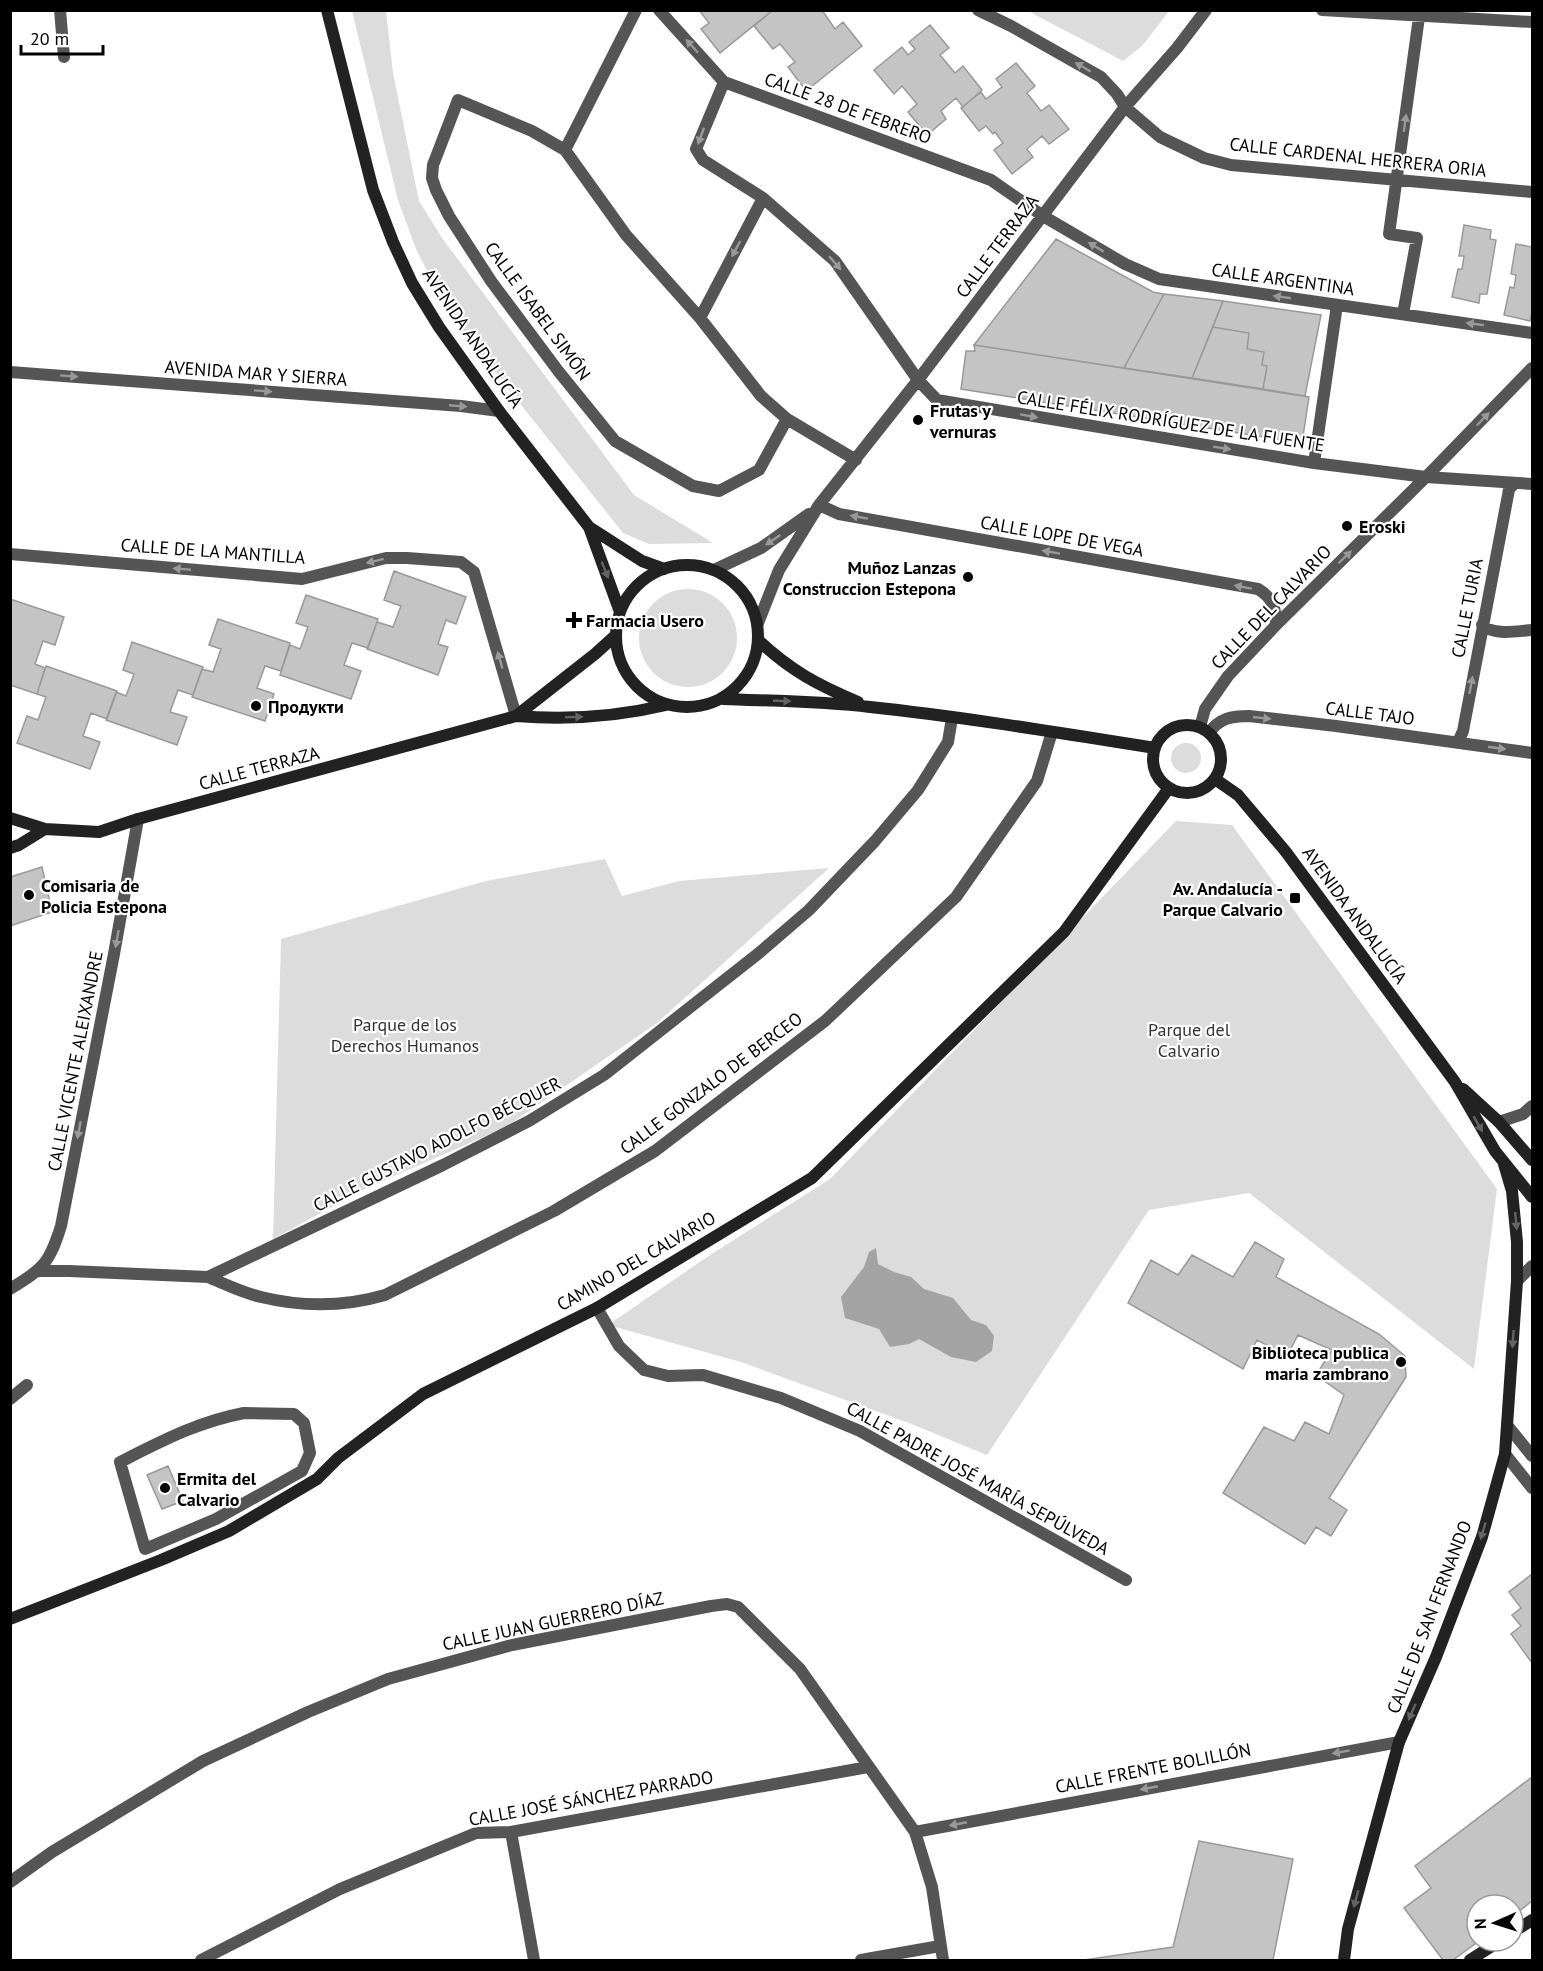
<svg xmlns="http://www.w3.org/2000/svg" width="1543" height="1971" viewBox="0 0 1543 1971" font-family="'PT Sans',sans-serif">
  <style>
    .green { fill: #dcdcdc }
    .water { fill: #a3a3a3 }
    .building { fill: #c4c4c4; stroke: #999; stroke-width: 1.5 }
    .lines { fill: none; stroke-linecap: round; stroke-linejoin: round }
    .street { stroke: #555; stroke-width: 12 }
    .secondary { stroke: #222; stroke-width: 12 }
    .oneway { fill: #999 }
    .oneway2 { fill: #646464 }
    .poi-dot { fill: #000; stroke: #fff; stroke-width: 2 }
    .labels { text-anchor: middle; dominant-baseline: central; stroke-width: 4.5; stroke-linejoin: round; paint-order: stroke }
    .street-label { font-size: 18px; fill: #000; stroke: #fff }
    .poi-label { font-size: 18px; font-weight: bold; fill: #000; stroke: #fff; text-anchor: start }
    .park-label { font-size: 18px; fill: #333; stroke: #fff }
  </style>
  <rect width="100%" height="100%" fill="#fff"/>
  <path class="green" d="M352 11H386L393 73 419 201 442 238 634 495 713 543 649 544 623 533 451 317 416 249 398 200Z
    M1028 11 1169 10V11L1142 46 1123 61Z
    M639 638a49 49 0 1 1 98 0a49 49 0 1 1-98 0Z
    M1171 758a15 15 0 1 1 30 0a15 15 0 1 1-30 0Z
    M1176 821 1232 825 1497 1189 1474 1369 1249 1193 1149 1210 987 1455 909 1423 741 1362 608 1325 707 1257 830 1179Z
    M605 859 622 896 679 881 829 868 657 1023 506 1127 365 1189 273 1239 281 939 486 881Z"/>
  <path class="water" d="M876 1248 878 1264 894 1272 911 1277 924 1289 953 1298 971 1320 986 1325 994 1336 992 1351 976 1362 951 1357 919 1339 909 1344 890 1347 879 1329 845 1318 841 1297 864 1267 869 1252Z"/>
  <path class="building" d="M699 10H773L720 53 701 29 709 23Z
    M773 10H822L835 29 843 22 862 46 806 91 788 67 795 62 780 44 773 49 754 26Z
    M930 25 949 48 940 55 955 73 963 66 982 90 963 107 956 98 941 111 946 119 927 135 908 112 917 104 902 86 894 94 874 70 902 47 908 55 915 49 909 42Z
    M1016 63 1035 86 1027 93 1041 111 1049 105 1069 129 1049 144 1042 136 1027 149 1033 157 1012 174 994 150 1003 143 995 132 993 134 986 126 979 131 961 108 981 92 986 99 1002 87 996 79Z
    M1464 225 1491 230 1490 239 1496 240 1487 294H1480L1479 303 1452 297 1458 269H1462L1464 256H1459Z
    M1056 239 1153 292 1164 294 1124 368 974 345Z
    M1516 244 1532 247V312L1530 321 1504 315 1510 287 1514 288 1516 275 1511 274Z
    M1164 294 1223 301 1192 378 1124 368Z
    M1223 301 1321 315 1305 396 1263 389 1267 366 1262 365 1264 352 1247 349 1249 333 1213 327Z
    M1213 327 1249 333 1247 349 1264 352 1262 365 1267 366 1263 389 1192 378Z
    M974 345 1309 397 1302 443 961 389 966 351H975Z
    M394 571 466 597 456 624 446 620 438 644 448 647 438 675 367 649 377 622 393 627 401 606 384 600Z
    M306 595 378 619 368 648 352 643 344 665 361 671 351 699 280 675 290 645 300 649 308 627 296 623Z
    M10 599 64 617 55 645 43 641 35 664 45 668 37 694 10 685Z
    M218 619 290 643 281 671 265 666 257 688 274 694 265 721 192 697 202 669 213 672 221 649 209 645Z
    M132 642 203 667 193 695 178 690 170 712 187 717 177 745 106 720 116 692 126 696 134 674 123 670Z
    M46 666 117 691 107 719 91 713 83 736 100 742 90 769 17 743 27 716 38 720 46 697 37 694Z
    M42 867 52 912 10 926V877Z
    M1255 1242 1284 1259 1276 1277 1379 1334 1405 1356 1406 1377 1329 1498 1347 1510 1331 1536 1316 1527 1305 1544 1223 1493 1264 1427 1294 1441 1305 1422 1329 1434 1344 1395 1316 1375 1332 1350 1298 1335 1287 1356 1257 1340 1243 1369 1128 1303 1151 1260 1178 1275 1192 1255 1233 1277Z
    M168 1466 183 1501 162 1509 147 1475Z
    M1532 1574V1663L1511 1634 1521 1626 1512 1615 1521 1608 1509 1592Z
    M1532 1777V1901L1513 1916V1905H1477V1941H1479L1453 1960H1443L1404 1908 1431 1888 1415 1866Z
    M1199 1841 1293 1859 1273 1960H1084L1173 1947Z"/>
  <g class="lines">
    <path class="street" d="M60 10 64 57
      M659 10 724 82 991 180 1043 216 1125 264 1159 279 1532 333
      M978 10 1011 26 1101 77 1117 94 1125 107 1160 137 1204 158 1231 165 1532 192
      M1322 10 1532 22
      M724 82 696 149 703 160 763 198 835 261 918 380 937 400 1314 463 1426 477 1532 484
      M565 150 636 10
      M1403 314 1417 238 1389 234 1420 10
      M700 318 763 198
      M10 372 461 406 499 411
      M787 419 759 470 719 491 693 486 615 441 559 372 491 281 449 216 436 190 432 178 433 165 458 100 532 131 565 150 626 235 700 318 761 396 787 419 856 460
      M1314 463 1337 305
      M819 505 839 514 1258 589C1273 598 1276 608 1276 625
      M10 554 302 579 386 558H407L461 562 474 572 516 716
      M714 570 761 548 809 514
      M758 623 779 570 819 505 918 380 1125 107 1177 48 1206 10
      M1482 625C1495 636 1516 631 1532 630
      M1200 727 1205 709 1228 676 1276 625 1426 477 1532 368
      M1209 733C1219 718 1232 716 1249 716L1336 726 1532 753
      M1458 742 1463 731 1508 495 1509 489 1515 483
      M1499 1122 1523 1114 1532 1106
      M39 1271H69L208 1277 443 1165 529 1121 604 1075 759 953 809 910 875 841 918 790 948 742 952 718
      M208 1277C225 1284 243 1293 261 1297 302 1307 344 1307 385 1295L554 1211 655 1151 825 1021 956 897 1037 781 1052 732
      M1517 1281 1532 1266
      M10 1289C44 1268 49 1264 61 1226L114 954 138 819
      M597 1308 619 1346 644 1370 668 1376 703 1375 781 1398 860 1431 1126 1580
      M10 1399 27 1385
      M244 1413 294 1414 304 1423 310 1453 302 1471 216 1519 145 1549 120 1462C162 1441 197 1422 244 1413Z
      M1507 1425 1532 1456
      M1505 1454 1532 1488
      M511 1832 534 1960
      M915 1832 1399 1742
      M10 1882 52 1852 203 1761 308 1712 388 1679 512 1645 711 1606 727 1604 738 1607 800 1669 915 1832 932 1887 943 1960
      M201 1960 340 1889 476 1833 511 1832 868 1767
      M861 1960 940 1946"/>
    <path class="secondary" d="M327 10 373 190 393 242 412 283 439 327 499 411 589 527 642 561 664 569
      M589 527 620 612
      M616 636a71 71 0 1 1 142 0a71 71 0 1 1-142 0Z
      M759 641C791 671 818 685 858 702
      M723 699C772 701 821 701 870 707 965 717 1060 733 1155 748
      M516 716 595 654 616 635
      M1153 759a34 34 0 1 1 68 0a34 34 0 1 1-68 0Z
      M1215 779 1238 795 1286 852 1455 1082 1495 1151 1532 1197
      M10 818 45 829 99 832 138 819 516 716C566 720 616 717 666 705
      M10 848 19 845 45 829
      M1463 1089 1499 1122 1532 1160
      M10 1619 161 1560 229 1531 317 1479 338 1458 423 1394 597 1308 812 1178 1064 932 1169 788
      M1513 1932 1532 1920
      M1344 1960 1348 1929 1399 1742 1436 1657 1482 1537 1505 1454 1517 1281V1242L1512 1191 1504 1164
      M1470 1960 1500 1941"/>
  </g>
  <defs><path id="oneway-solid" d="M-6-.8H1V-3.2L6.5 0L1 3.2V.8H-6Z" transform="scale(1.5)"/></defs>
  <g class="oneway">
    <use href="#oneway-solid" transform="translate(692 46) rotate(-132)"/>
    <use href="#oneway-solid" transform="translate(1083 67) rotate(-150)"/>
    <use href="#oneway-solid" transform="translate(1405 123) rotate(-82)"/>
    <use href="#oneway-solid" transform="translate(701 136) rotate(110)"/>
    <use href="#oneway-solid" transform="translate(1096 247) rotate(-149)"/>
    <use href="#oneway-solid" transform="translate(736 249) rotate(118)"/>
    <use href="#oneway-solid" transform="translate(835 263) rotate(49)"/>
    <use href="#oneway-solid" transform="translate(1282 297) rotate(-172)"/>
    <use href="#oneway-solid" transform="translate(1475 324) rotate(-172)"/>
    <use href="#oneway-solid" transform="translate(69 376) rotate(4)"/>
    <use href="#oneway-solid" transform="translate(263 391) rotate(4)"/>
    <use href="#oneway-solid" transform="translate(458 406) rotate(5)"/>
    <use href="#oneway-solid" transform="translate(1029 416) rotate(10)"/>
    <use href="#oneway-solid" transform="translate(1483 419) rotate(-46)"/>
    <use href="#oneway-solid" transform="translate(1222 448) rotate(9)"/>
    <use href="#oneway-solid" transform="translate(859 517) rotate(-170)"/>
    <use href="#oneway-solid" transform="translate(773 540) rotate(146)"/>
    <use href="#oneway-solid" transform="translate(1051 552) rotate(-170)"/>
    <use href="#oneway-solid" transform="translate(1345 557) rotate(-44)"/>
    <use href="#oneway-solid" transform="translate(375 561) rotate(166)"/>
    <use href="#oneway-solid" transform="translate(182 569) rotate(-175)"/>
    <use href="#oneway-solid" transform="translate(1243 587) rotate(-170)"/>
    <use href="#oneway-solid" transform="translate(500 660) rotate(-106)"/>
    <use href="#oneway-solid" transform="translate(1471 685) rotate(-80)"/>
    <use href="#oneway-solid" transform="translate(1262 718) rotate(6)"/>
    <use href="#oneway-solid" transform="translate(1497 748) rotate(8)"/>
    <use href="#oneway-solid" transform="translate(117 939) rotate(100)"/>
    <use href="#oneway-solid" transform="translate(79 1130) rotate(101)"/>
    <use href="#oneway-solid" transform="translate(1341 1752) rotate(170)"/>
    <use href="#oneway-solid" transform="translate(1149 1788) rotate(169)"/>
    <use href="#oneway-solid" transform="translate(958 1824) rotate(169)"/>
  </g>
  <g class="oneway2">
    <use href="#oneway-solid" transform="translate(605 570) rotate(68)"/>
    <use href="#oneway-solid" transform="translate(782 701) rotate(2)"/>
    <use href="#oneway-solid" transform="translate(574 717) rotate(-1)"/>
    <use href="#oneway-solid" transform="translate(1478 1124) rotate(60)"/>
    <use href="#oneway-solid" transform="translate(1516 1221) rotate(85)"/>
    <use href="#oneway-solid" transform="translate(1513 1339) rotate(94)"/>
    <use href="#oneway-solid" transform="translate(1483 1531) rotate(107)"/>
    <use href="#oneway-solid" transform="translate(1412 1712) rotate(114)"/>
    <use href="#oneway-solid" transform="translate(1356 1899) rotate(105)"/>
  </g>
  <g class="poi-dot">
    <circle cx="918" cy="420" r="6"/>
    <circle cx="1347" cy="526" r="6"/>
    <circle cx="968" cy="577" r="6"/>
    <path d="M571 611h6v6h6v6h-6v6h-6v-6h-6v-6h6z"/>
    <circle cx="256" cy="706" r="6"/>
    <circle cx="29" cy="895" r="6"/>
    <rect x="1289" y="892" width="12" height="12" rx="3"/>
    <circle cx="1401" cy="1362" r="6"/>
    <circle cx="165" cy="1488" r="6"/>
  </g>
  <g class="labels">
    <g class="street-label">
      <text transform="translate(848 108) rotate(20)">CALLE 28 DE FEBRERO</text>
      <text transform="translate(1358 157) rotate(6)">CALLE CARDENAL HERRERA ORIA</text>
      <text transform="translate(997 246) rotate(-53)">CALLE TERRAZA</text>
      <text transform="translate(1283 279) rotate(8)">CALLE ARGENTINA</text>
      <text transform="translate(538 311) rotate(54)">CALLE ISABEL SIMÓN</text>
      <text transform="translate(473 338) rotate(56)">AVENIDA ANDALUCÍA</text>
      <text transform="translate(256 373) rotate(4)">AVENIDA MAR Y SIERRA</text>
      <text transform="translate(1171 421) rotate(9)">CALLE FÉLIX RODRÍGUEZ DE LA FUENTE</text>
      <text transform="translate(1062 536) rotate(10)">CALLE LOPE DE VEGA</text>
      <text transform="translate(213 551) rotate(4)">CALLE DE LA MANTILLA</text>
      <text transform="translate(1271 607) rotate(-46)">CALLE DEL CALVARIO</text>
      <text transform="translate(1467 608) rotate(-79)">CALLE TURIA</text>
      <text transform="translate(1370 713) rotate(7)">CALLE TAJO</text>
      <text transform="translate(259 768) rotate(-15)">CALLE TERRAZA</text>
      <text transform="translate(1355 915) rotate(54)">AVENIDA ANDALUCÍA</text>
      <text transform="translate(75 1061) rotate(-79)">CALLE VICENTE ALEIXANDRE</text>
      <text transform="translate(711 1083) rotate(-37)">CALLE GONZALO DE BERCEO</text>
      <text transform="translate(437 1144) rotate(-27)">CALLE GUSTAVO ADOLFO BÉCQUER</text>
      <text transform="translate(636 1261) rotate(-30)">CAMINO DEL CALVARIO</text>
      <text transform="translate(978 1478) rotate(29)">CALLE PADRE JOSÉ MARÍA SEPÚLVEDA</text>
      <text transform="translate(1429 1617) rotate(-69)">CALLE DE SAN FERNANDO</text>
      <text transform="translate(553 1621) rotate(-12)">CALLE JUAN GUERRERO DÍAZ</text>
      <text transform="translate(1153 1768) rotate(-11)">CALLE FRENTE BOLILLÓN</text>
      <text transform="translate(591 1798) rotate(-10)">CALLE JOSÉ SÁNCHEZ PARRADO</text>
    </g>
    <g class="poi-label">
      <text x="930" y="410">Frutas y<tspan x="930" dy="21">vernuras</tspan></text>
      <text x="1359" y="526">Eroski</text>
      <text x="956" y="567" text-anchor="end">Muñoz Lanzas<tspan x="956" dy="21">Construccion Estepona</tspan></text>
      <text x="586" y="620">Farmacia Usero</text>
      <text x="268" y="706">Продукти</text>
      <text x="41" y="885">Comisaria de<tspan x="41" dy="21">Policia Estepona</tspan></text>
      <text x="1283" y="888" text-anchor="end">Av. Andalucía -<tspan x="1283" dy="21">Parque Calvario</tspan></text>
      <text x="1389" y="1352" text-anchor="end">Biblioteca publica<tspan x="1389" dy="21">maria zambrano</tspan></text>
      <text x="177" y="1478">Ermita del<tspan x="177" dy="21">Calvario</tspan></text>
    </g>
    <g class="park-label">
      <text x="405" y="1024">Parque de los<tspan x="405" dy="21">Derechos Humanos</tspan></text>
      <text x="1189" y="1029">Parque del<tspan x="1189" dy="21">Calvario</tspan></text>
    </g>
  </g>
  <rect width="1543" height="1971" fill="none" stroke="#000000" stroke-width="24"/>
  <g transform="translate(1495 1923) rotate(267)"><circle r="28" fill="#ffffff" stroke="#999999" stroke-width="1.5"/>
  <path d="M0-4.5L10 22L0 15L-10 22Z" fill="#000000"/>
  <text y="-9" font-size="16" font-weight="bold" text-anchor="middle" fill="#000000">N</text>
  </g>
  <path d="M21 45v9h82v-9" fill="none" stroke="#000000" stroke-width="3"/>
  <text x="30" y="45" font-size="18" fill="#000000" stroke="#ffffff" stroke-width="4.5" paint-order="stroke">20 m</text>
</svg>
